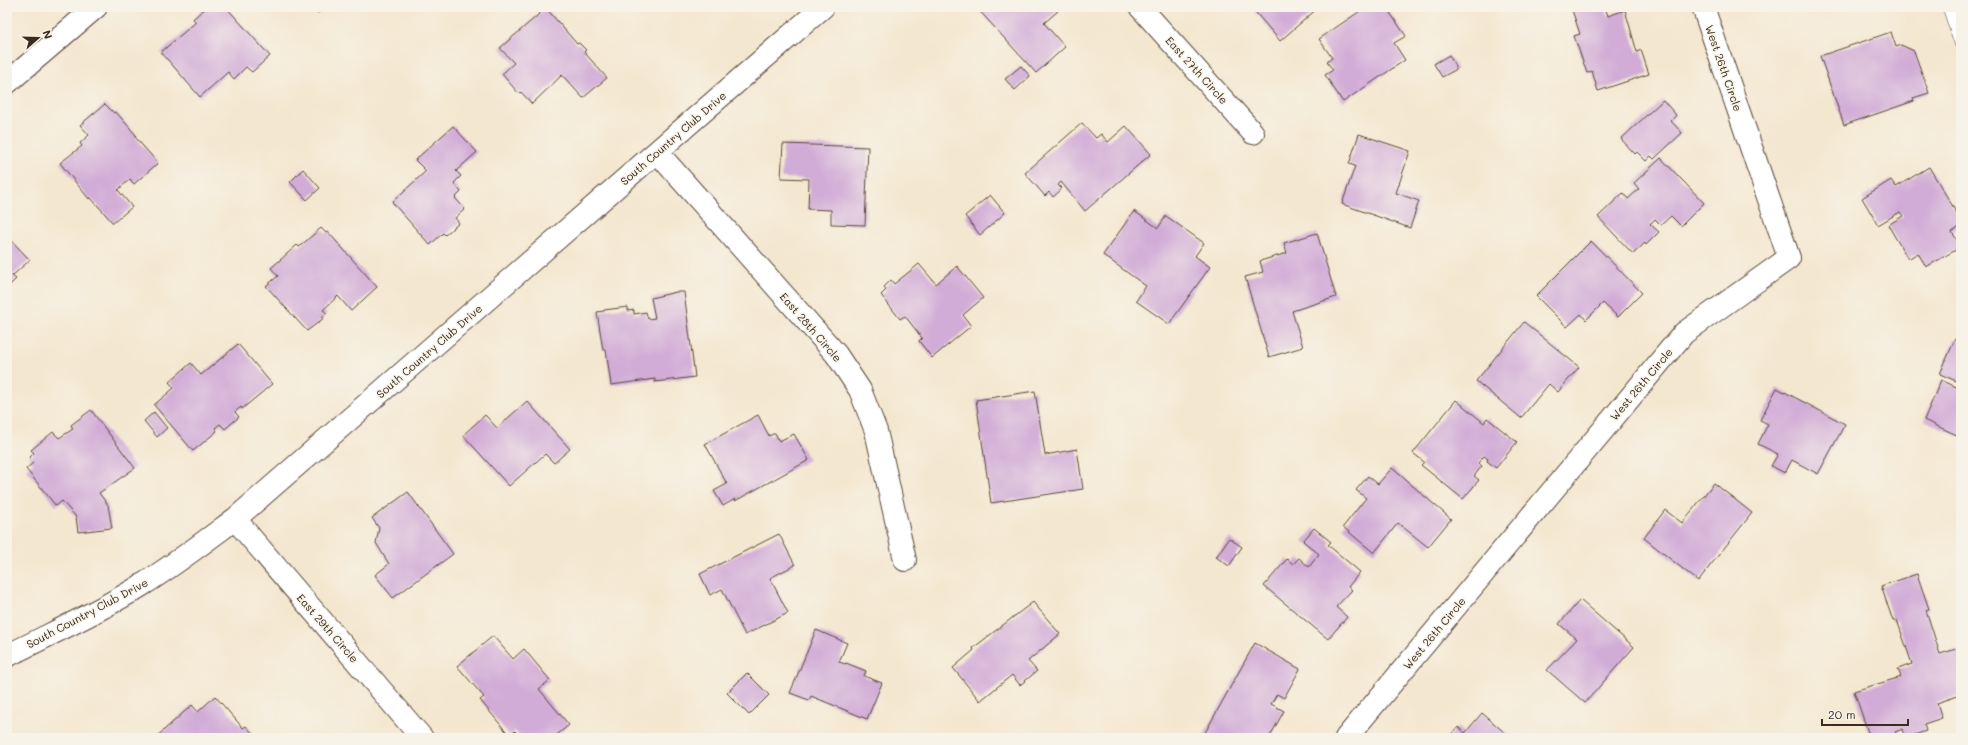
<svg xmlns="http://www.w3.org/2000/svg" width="1968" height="745" viewBox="0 0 1968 745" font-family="Mali,sans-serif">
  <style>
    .building { fill: #d1acd7 }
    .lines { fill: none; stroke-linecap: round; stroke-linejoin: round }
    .service-casing { stroke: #574639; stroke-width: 14 }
    .minor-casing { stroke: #574639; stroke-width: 24 }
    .service { stroke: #fff; stroke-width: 13 }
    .minor { stroke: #fff; stroke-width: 22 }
    .labels { text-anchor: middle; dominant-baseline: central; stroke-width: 3; stroke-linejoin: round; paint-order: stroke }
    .street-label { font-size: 11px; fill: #3b2a1e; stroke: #f7f3e8 }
  </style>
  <rect width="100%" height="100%" fill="#f7f3e8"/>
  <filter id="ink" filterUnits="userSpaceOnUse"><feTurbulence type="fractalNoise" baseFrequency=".025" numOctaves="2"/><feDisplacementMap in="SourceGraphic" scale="8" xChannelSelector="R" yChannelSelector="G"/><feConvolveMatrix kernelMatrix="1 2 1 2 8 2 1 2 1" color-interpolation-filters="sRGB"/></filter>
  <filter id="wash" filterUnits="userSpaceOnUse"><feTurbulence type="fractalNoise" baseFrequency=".012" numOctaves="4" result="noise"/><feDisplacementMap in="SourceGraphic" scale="16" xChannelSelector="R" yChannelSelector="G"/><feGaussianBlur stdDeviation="0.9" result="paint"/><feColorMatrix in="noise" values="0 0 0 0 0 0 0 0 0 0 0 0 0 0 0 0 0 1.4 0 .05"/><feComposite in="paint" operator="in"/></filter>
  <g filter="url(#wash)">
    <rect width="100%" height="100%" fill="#f4e7d0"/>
    <g id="blocks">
      <path class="building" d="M206 7H226L270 56 252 72 246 67 234 79 228 72 200 97 161 52 196 22 193 19Z
        M312 7H325L318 13Z
        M976 7H1054L1058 11 1044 23 1065 47 1036 73Z
        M1251 7H1319L1280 41Z
        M1366 7H1386L1406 36 1394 43 1405 60 1343 102 1325 75 1333 70 1327 62 1332 58 1319 39Z
        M1571 7H1605L1608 16 1625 10 1637 52 1641 50 1649 74 1598 91 1592 71 1587 73 1574 36 1580 34Z
        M546 8 577 44 579 43 586 50 584 52 607 78 583 98 562 75 532 104 521 92 519 94 502 74 514 63 500 48Z
        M1891 32 1896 47 1901 45 1914 51 1929 93 1913 98 1914 101 1844 125 1820 56Z
        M1449 55 1457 69 1442 77 1434 64Z
        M1021 66 1030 76 1015 90 1005 79Z
        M1663 100 1676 115 1671 121 1682 133 1654 159 1651 156 1646 161 1637 152 1635 154 1621 139Z
        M105 104 114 113 116 112 136 135 135 137 158 163 134 184 130 179 118 190 132 207 113 223 90 197 89 199 60 163 82 146 80 143 89 135 80 125Z
        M1082 123 1096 138 1101 134 1108 142 1126 126 1151 154 1085 211 1061 182 1058 185 1062 189 1053 197 1049 192 1045 196 1025 173Z
        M453 126 477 152 456 171 461 176 454 183 461 192 455 198 465 209 455 218 459 223 445 235 443 233 430 245 392 202 426 171 415 160Z
        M1359 134 1410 151 1396 193 1419 201 1410 228 1342 204 1355 166 1349 164Z
        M783 144 868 147 865 225 831 224V210L808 209 809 179 781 178Z
        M1661 158 1704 203 1681 226 1671 216 1661 225 1655 219 1650 224 1659 232 1646 245 1645 243 1633 254 1598 217 1623 193 1628 199 1639 189 1634 183Z
        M1929 167 1961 220V226L1952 232 1961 247 1926 267 1918 253 1908 259 1888 225 1903 216 1900 212 1878 225 1862 198 1891 180 1896 187Z
        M303 169 320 188 307 200 290 182Z
        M990 195 1005 213 980 235 965 216Z
        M1134 211 1158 228 1166 216 1204 243 1195 256 1210 267 1169 324 1136 301 1146 286 1103 255Z
        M321 228 326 233 328 232 377 287 351 311 338 296 323 310 327 313 322 317 324 318 307 331 266 286 278 276 271 268 297 245 299 247Z
        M1317 233 1336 297 1292 311 1303 347 1269 357 1245 277 1263 272 1260 261 1287 253 1284 243Z
        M7 236 30 260 12 276 16 279 7 288Z
        M1591 241 1642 293 1618 317 1603 303 1586 320 1581 314 1567 327 1536 296Z
        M919 264 936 284 957 266 983 298 963 315 971 326 932 358 919 341 922 338 905 316 900 319 881 295 886 290 884 287 891 280 894 284Z
        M676 292H684L695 377 655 382V379L611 385 606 350H603L597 312 604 311V310L628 307V311L634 310V314L646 312 648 319 655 318 651 298Z
        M1524 322 1579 367 1558 392 1549 384 1521 418 1476 381Z
        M1955 339 1961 341V383L1940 374Z
        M238 344 272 384 242 409 241 407 235 412 239 417 225 429 220 424 215 428 217 431 193 451 154 405 174 388 169 382 191 363 201 375Z
        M1941 380 1961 389V437L1924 420Z
        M1777 388 1845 424 1818 474 1792 460 1785 473 1771 466 1778 454 1758 444 1768 424 1760 420Z
        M1035 391 1045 455 1077 449 1083 489 991 503 976 400Z
        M1456 400 1484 423 1487 418 1517 442 1496 468 1487 461 1488 459 1484 456 1478 463 1482 466 1474 476 1479 480 1463 499 1421 465 1424 462 1413 453Z
        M527 401 570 449 554 463 545 454 509 486 463 435 485 415 497 428Z
        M91 410 135 468 99 493 108 505 112 528 78 532 76 517 62 501 56 506 26 469 33 463 29 458 34 453 31 450 53 432 59 438 73 429 71 425Z
        M154 412 167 428 157 437 144 421Z
        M758 415 769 436 775 433 779 441 794 434 809 460 735 501V499L723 506 714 491 727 484 705 444Z
        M1392 468 1451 519 1428 547 1398 523 1374 553 1343 527 1366 498 1356 490 1368 476 1378 484Z
        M1714 483 1752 513 1698 581 1644 538 1665 510 1682 523Z
        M408 492 453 554 393 598 375 575 389 564 376 543 379 528 372 518Z
        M1314 528 1331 542 1328 545 1360 572 1348 587 1352 590 1336 607 1347 617 1328 639 1264 586 1287 559 1293 564 1299 558 1309 567 1319 554 1303 541Z
        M779 534 795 565 770 578 788 613 745 635 722 589 710 595 700 574Z
        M1229 538 1242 547 1229 566 1216 557Z
        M1917 574 1929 609 1926 610 1940 654 1956 649 1961 663V695L1937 703 1942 718 1924 724 1926 731 1906 738 1903 729 1895 732 1896 734 1884 738H1870L1854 691 1901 677 1898 669 1912 664 1897 620 1893 621 1881 586Z
        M1580 600 1634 647 1585 703 1547 670 1577 639 1559 624Z
        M1033 602 1060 634 1028 661 1037 671 1020 685 1012 675 980 701 953 668 974 650 973 648Z
        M816 630 847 643 839 662 845 664 846 663 866 671 864 676 882 683 867 719 811 696 809 700 790 693Z
        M493 636 513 659 524 649 550 680 539 689 569 725 553 738H521L515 731 510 736 480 700 484 697 457 666Z
        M1255 643 1300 669 1284 698 1277 694 1271 704 1284 711 1269 738H1202Z
        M747 673 769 695 749 715 727 693Z
        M215 696 243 728 246 726 257 738H155L192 705 198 712Z
        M1482 713 1511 738H1449L1458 727 1465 733Z"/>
    </g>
  </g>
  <g filter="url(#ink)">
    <use href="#blocks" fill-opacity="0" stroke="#574639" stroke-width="1"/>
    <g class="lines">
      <g class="service-casing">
        <path id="service" d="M1949 7 1961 43"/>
      </g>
      <g class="minor-casing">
        <path id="minor" d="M1140 7 1253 133
          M7 83 96 7
          M657 152 836 354 860 390 876 431 905 560
          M235 519 422 738
          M7 656C52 633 99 612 142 585 174 565 204 542 235 519L823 7
          M1346 738 1684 333 1789 258 1703 7"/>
      </g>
      <use href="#service" class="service"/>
      <use href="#minor" class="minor"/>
    </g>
  </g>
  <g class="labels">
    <g class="street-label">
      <text transform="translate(1724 68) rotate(71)">West 26th Circle</text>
      <text transform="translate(1197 70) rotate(48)">East 27th Circle</text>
      <text transform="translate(673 138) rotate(-41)">South Country Club Drive</text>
      <text transform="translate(811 327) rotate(49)">East 28th Circle</text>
      <text transform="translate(429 351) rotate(-41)">South Country Club Drive</text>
      <text transform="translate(1641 384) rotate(-50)">West 26th Circle</text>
      <text transform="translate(87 613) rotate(-28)">South Country Club Drive</text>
      <text transform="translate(328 628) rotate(49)">East 29th Circle</text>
      <text transform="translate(1434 633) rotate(-50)">West 26th Circle</text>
    </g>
  </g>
  <rect width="1968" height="745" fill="none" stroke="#f7f3e8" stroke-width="24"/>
  <g transform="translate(38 38) rotate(70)" stroke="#f7f3e8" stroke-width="3" paint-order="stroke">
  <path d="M0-3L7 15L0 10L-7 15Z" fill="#3b2a1e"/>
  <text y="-6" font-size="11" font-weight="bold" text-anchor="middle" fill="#3b2a1e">N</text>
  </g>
  <path d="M1822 719v6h86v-6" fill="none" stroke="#3b2a1e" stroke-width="2"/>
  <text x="1828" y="719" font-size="12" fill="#3b2a1e" stroke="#f7f3e8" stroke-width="3" paint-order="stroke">20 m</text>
</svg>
